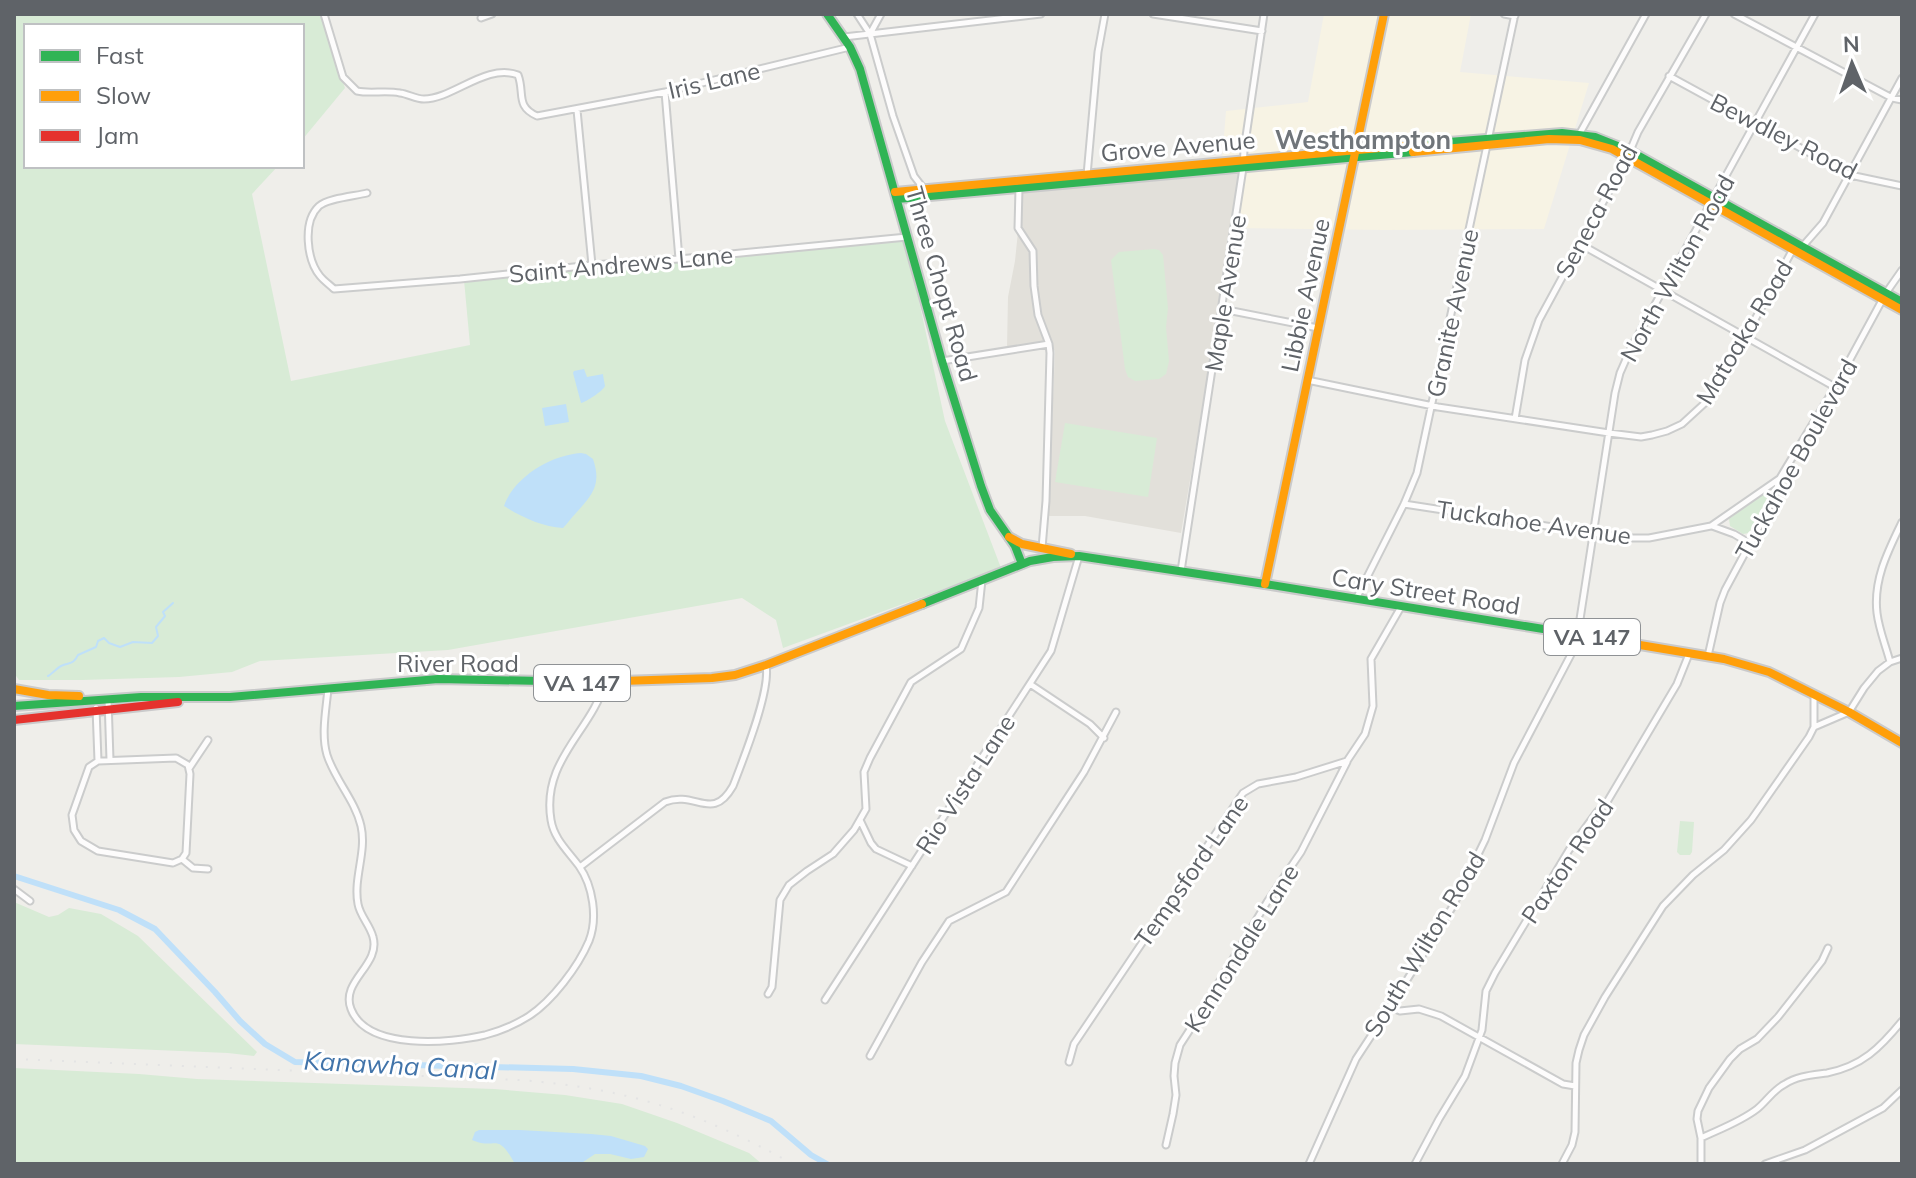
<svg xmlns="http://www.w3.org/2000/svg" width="1916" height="1178" viewBox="0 0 1916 1178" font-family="Mulish,sans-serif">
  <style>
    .commercial { fill: #f7f3e4 }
    .education { fill: #e2e0da }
    .green { fill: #d8ebd6 }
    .water { fill: #bfe0f9 }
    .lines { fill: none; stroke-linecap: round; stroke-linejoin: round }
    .stream { stroke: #bfe0f9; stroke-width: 2 }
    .canal { stroke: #bfe0f9; stroke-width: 6 }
    .street-casing { stroke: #cbcccc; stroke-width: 9 }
    .fast-casing { stroke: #cacacb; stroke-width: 12 }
    .slow-casing { stroke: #cacacb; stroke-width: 12 }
    .jam-casing { stroke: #cacacb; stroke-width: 12 }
    .street { stroke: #fdfcfc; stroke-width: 5 }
    .fast { stroke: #30b455; stroke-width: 8 }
    .slow { stroke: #ff9f0a; stroke-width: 8 }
    .jam { stroke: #e5322d; stroke-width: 8 }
    .rail { stroke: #e4e4e4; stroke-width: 2; stroke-dasharray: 2 10; stroke-linecap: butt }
    .labels { text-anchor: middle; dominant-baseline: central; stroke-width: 6; stroke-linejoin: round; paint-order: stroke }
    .shield { fill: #fff; stroke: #8f9295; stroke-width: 2 }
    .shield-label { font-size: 22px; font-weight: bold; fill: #5f6368 }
    .street-label { font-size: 24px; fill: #5f6368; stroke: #fff }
    .neighbourhood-label { font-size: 26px; font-weight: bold; fill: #70757a; stroke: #fff }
    .water-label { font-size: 26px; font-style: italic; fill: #4174aa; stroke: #fff }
  </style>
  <rect width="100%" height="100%" fill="#efeeea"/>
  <path class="commercial" d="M1324 14H1471L1460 72 1589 83 1544 229 1384 230 1235 228 1240 171 1221 173 1226 111 1308 102Z"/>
  <path class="education" d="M1238 174 1219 310 1181 533 1085 516H1048L1055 352 1051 340 1007 347 1008 297 1015 261 1022 192Z"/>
  <path class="green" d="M14 14H320L345 88 302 140V26H26V166H278L252 194 291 381 470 345 464 280 591 268 680 262 906 241 945 421 1001 568 783 648 776 620 742 598 448 650 260 661 232 672 179 677 82 680H19L14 673Z
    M1154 249 1159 250 1163 255 1168 308 1166 327 1169 361 1167 370 1166 374 1159 379 1135 381 1128 377 1125 369 1111 260 1119 252Z
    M1065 423 1157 438 1148 497 1055 482Z
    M1764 493 1768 495 1767 498 1749 533 1743 534 1730 526 1729 519Z
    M1680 821 1694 822 1692 852 1690 855H1680L1677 852Z
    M14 902 49 917 58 915 69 908 101 914 138 936 257 1052 254 1056 228 1053 14 1044Z
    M14 1068 139 1074 197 1079 494 1089 565 1095 622 1104 677 1123 749 1153 762 1164H14Z"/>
  <path class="water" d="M584 369 587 377 603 374C603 376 605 385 605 386 603 391 586 402 581 403L573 373 574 371Z
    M566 404 569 422 545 426 542 408Z
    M581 453 586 454 593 459C602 485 592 495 576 513 571 518 568 523 563 528 543 527 521 517 504 506 514 477 551 455 581 453Z
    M479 1130H520L591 1134 611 1136 645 1146 648 1149 644 1157 631 1159 610 1154H595L580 1164 546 1163 515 1164C496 1130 497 1151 472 1140L475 1132Z"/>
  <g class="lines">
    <path class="stream" d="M48 676C52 674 57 668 61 666 70 662 73 665 78 655L96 647 98 641 104 638 109 643 120 647 133 642 152 643 158 636 156 627 165 616 163 612 173 603"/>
    <path class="canal" d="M14 876 119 910 155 929 215 992 240 1021 265 1044 295 1062 573 1069 641 1076 681 1086 723 1101 771 1121 811 1155 827 1164"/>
    <g class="street-casing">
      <path id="street" d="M324 14 343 77 357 91C371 94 385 90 400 93 408 94 416 99 424 99 453 99 486 63 518 75 525 93 515 106 537 116L665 92 850 47
        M857 14 870 34 893 116 914 176 924 189
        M1153 14 1262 31
        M1504 14 1515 16
        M1734 14 1892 98 1902 100
        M481 18 492 14
        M870 34 881 14
        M844 37 1041 14
        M1669 76 1850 175 1902 186
        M665 92 679 259
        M577 110 592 265
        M1580 133 1646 14
        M1087 175 1098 52 1105 14
        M1019 188 1018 228 1033 251 1034 286 1038 315 1049 344 1050 353 1046 501 1042 548
        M367 193C355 196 328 198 319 206 302 222 307 260 320 276 324 281 330 285 334 289L460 279 592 265 679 259 907 237
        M1580 244 1835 387
        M1222 309 1318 328
        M942 361 1049 344
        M1307 380 1438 407 1609 433 1641 437 1652 435 1667 431 1682 424 1706 402 1746 336 1793 249 1802 247 1823 223 1902 78
        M1515 419 1525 360 1539 320 1627 158 1638 132 1706 14
        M1404 504 1592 533 1628 538H1649L1711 526 1779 479
        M1712 526 1734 534 1749 543
        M1181 571 1243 168 1244 150 1264 14
        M1356 599 1404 504 1417 473 1515 14
        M1708 656 1720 603 1725 590 1760 525 1774 497 1780 478 1835 387 1886 293 1902 270
        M1890 662C1886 646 1879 630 1877 613 1873 580 1888 551 1902 522
        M1030 684 1090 724 1104 738
        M328 689C326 710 321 735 327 755 335 780 355 800 361 826 367 852 353 878 358 904 360 916 370 925 373 937 381 965 340 981 351 1009 367 1051 451 1043 485 1035 500 1031 515 1025 529 1016 552 1001 578 967 589 941 598 918 593 886 579 866 568 851 554 839 551 820 541 760 592 731 605 682
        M108 699 110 760
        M96 708 98 761
        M1814 727 1849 712 1864 688 1878 671 1890 662 1902 658
        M176 758 188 765 190 774 186 853 182 859 173 863 98 851 81 841 74 830 72 815 89 767 98 761Z
        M190 767 208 740
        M860 820 871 843 876 849 912 866
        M182 859 193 868 208 869
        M580 867 665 802C696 790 712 823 733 786 743 760 771 690 766 666
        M14 889 30 901
        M768 994 772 987 780 900 789 885 807 871 833 854 854 830 866 809 864 772 870 758 911 682 961 649 979 608 982 580
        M825 1000 1051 651 1079 556
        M1390 1007 1400 1011 1419 1009 1441 1016 1563 1084 1575 1086
        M870 1056 922 962 949 921 1006 892 1084 772 1116 712
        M1069 1062 1074 1044 1243 793 1258 784 1296 777 1347 761 1365 734 1373 706 1371 659 1401 607
        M1701 1138C1720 1129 1740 1122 1757 1109 1767 1101 1773 1090 1785 1084 1797 1076 1813 1075 1827 1073 1862 1066 1880 1048 1902 1021
        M1166 1145 1173 1114 1176 1095 1174 1076 1175 1063 1180 1045 1200 1014 1267 902 1301 852 1347 762
        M1309 1164 1356 1059 1390 1007 1453 906 1485 840 1514 763 1576 645 1615 393 1620 373 1631 348 1815 14
        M1415 1164 1439 1119 1465 1076 1482 1030 1486 991 1495 973 1569 850 1597 812 1607 802 1677 684 1689 654
        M1562 1164 1572 1145 1575 1132 1576 1063 1579 1050 1584 1035 1605 997 1663 906 1693 875 1724 850 1751 820 1809 737 1814 727V695
        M1701 1164V1138L1697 1119 1698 1111 1709 1088 1730 1059 1740 1049 1757 1039 1778 1017 1822 961 1828 948
        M1765 1164 1805 1150 1883 1108 1902 1090"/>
    </g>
    <g class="fast-casing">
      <path id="fast" d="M827 14 850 47 860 69 942 361 981 486 990 510 1015 546 1022 564
        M1424 144 1562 133 1595 137 1630 151 1902 302
        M897 199 1413 152
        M922 604 1030 561 1053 557 1079 556 1265 584 1568 633
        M14 706 141 697H230L438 679 591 682"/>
    </g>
    <g class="slow-casing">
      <path id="slow" d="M1413 152 1549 139 1580 140 1612 149 1902 310
        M895 192 1424 144
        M1009 537 1022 544 1071 554
        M1265 584 1384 14
        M1568 633 1724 659 1769 672 1849 712 1902 743
        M591 682 712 678 735 675 766 665 922 604
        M14 689 48 695 79 696"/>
    </g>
    <g class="jam-casing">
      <path id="jam" d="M14 720 178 702"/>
    </g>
    <use href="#street" class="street"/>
    <use href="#fast" class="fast"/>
    <use href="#slow" class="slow"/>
    <use href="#jam" class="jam"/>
    <path class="rail" d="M14 1059 519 1080C627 1088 699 1112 793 1164"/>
  </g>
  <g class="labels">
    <g class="shield">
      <rect x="1544" y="619" width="96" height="36" rx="6"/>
      <rect x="534" y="665" width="96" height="36" rx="6"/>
    </g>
    <g class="shield-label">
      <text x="1592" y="637">VA 147</text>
      <text x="582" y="683">VA 147</text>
    </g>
    <g class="street-label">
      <text transform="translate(714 80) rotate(-13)">Iris Lane</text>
      <text transform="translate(1784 136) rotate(27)">Bewdley Road</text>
      <text transform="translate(1178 146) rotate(-5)">Grove Avenue</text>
      <text transform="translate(1596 211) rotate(-62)">Seneca Road</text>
      <text transform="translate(621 264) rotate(-5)">Saint Andrews Lane</text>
      <text transform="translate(1677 268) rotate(-61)">North Wilton Road</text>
      <text transform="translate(942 284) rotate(74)">Three Chopt Road</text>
      <text transform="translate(1225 293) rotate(-81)">Maple Avenue</text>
      <text transform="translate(1305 295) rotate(-78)">Libbie Avenue</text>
      <text transform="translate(1452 313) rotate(-78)">Granite Avenue</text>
      <text transform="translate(1744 332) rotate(-59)">Matoaka Road</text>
      <text transform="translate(1796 459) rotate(-61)">Tuckahoe Boulevard</text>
      <text transform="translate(1534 522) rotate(8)">Tuckahoe Avenue</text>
      <text transform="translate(1426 591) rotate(9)">Cary Street Road</text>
      <text x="458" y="663">River Road</text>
      <text transform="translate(965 784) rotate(-57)">Rio Vista Lane</text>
      <text transform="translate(1567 861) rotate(-56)">Paxton Road</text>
      <text transform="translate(1191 871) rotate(-55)">Tempsford Lane</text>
      <text transform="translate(1424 944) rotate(-59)">South Wilton Road</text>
      <text transform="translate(1241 948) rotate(-58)">Kennondale Lane</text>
    </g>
    <g class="neighbourhood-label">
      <text x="1363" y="139">Westhampton</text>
    </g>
    <g class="water-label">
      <text transform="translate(400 1065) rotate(3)">Kanawha Canal</text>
    </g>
  </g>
  <rect width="1916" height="1178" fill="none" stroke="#5f6368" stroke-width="32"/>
  <rect x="24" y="24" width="280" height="144" fill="#ffffff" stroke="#bfc1c3" stroke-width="2"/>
  <rect x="40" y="50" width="40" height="12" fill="#30b455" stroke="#bfc1c3" stroke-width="2"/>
  <text x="96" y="64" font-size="24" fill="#5f6368">Fast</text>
  <rect x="40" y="90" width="40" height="12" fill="#ff9f0a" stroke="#bfc1c3" stroke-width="2"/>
  <text x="96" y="104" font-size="24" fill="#5f6368">Slow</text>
  <rect x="40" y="130" width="40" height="12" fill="#e5322d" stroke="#bfc1c3" stroke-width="2"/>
  <text x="96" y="144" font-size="24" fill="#5f6368">Jam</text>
  <g transform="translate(1852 64) rotate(358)" stroke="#ffffff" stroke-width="6" paint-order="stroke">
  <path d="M0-6L14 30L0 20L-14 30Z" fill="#5f6368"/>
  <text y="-12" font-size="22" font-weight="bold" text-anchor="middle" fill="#5f6368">N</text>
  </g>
</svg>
